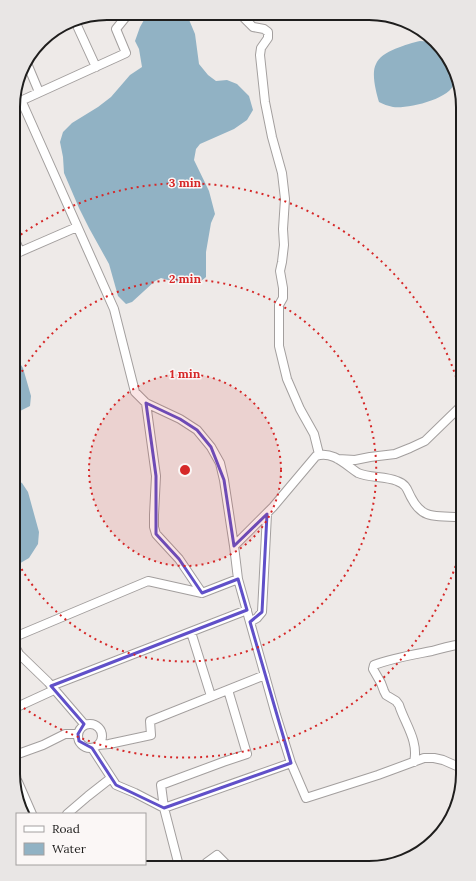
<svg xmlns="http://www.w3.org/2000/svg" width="476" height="881" viewBox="0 0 476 881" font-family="Lora,serif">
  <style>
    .water { fill: #91b2c4 }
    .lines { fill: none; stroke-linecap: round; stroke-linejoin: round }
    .minor-casing { stroke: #a39f9e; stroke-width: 10 }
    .minor { stroke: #fff; stroke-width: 8 }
    .marked { fill: none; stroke: #6050c9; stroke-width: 3; stroke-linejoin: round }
    .ring { fill: none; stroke: #d62828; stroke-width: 2; stroke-dasharray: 2 4 }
    .rim { fill: none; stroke: #1f1e1d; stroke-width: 2 }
    .centre { fill: #d62828; stroke: #fbf7f6; stroke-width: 2 }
    .ring-label { font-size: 12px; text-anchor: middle; font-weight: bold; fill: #d62828; stroke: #fbf7f6; stroke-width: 3; stroke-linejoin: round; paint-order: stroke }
  </style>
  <rect width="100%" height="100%" fill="#eeeae8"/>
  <path class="water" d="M148 13 186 14 190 22 195 34 199 64 208 75 216 81 227 80 237 84 249 96 253 110 247 120 234 129 200 144 196 149 194 160 209 191 215 214 211 223 206 252V277C193 290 176 282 161 278L155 281 132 302 126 304 118 296 109 264 89 228 79 208 64 173 63 157 60 142 63 132 72 123 98 107 111 97 130 75 142 67 139 49 135 41 140 27Z
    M420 41 434 42C442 52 457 69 454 83 451 99 408 109 393 107 388 106 383 104 379 102 376 92 371 73 376 64 381 51 408 44 420 41Z
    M15 346 19 362 23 368 31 396 30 406 16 413Z
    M16 481H18L22 483 28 492 39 532 38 544 29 558 17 565Z"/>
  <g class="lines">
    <g class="minor-casing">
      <path id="minor" d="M243 14 244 18 253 27 264 29 268 32V38L261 48 260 55 265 102 272 137 282 173 285 199 283 229 284 245 282 262 280 271 283 288V298L279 305V346L287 379 300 409 314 434 319 454
        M74 19 96 67
        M26 61 39 92
        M21 100 114 309 135 392 146 403 180 419 197 430 211 447 220 463 224 480 234 546
        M14 104 126 53 116 29 129 13
        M15 240 20 252
        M15 254 77 227
        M146 403 156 476 154 515V527L156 534 179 559 202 593
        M338 459 355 460 370 457 395 454 410 448 425 441 460 407
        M461 517C452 517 435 517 427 514 421 512 415 505 412 499 407 491 408 485 397 481 385 476 369 478 358 473 346 465 332 450 316 456L273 507 234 546 238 579 276 715 291 763 306 798 378 775 424 758H434L443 760 459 767 463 770
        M250 622 257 618 262 612 267 514
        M191 632 211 696
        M17 636 148 581 202 593 238 579
        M17 650 19 654 48 682 85 725
        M51 686 247 610
        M17 707 54 690
        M78 736a12 12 0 1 1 24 0a12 12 0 1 1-24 0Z
        M98 745 109 744 151 735 150 721 265 675
        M92 748 116 785 135 793 164 808 291 763
        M18 754 43 745 65 734H78
        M414 762C419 741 405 724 399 705L396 701 386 695 384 691 381 683 373 669 374 665C393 658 412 655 432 651 442 648 451 646 462 644
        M18 782 32 814
        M67 814 88 796 111 778
        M179 866 164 808 161 785 223 762 247 754 228 690
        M206 866V863L217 855 227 865"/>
    </g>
    <use href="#minor" class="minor"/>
  </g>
  <path class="marked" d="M146 403 180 419 197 430 211 447 224 480 234 546 267 514 262 612 250 622 291 763 164 808 116 785 92 748 79 741 78 734 84 724 51 686 247 610 238 579 202 593 179 559 156 534V476Z"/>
  <circle cx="185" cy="470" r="96" fill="#d62828" fill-opacity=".12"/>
  <g class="ring">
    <circle cx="185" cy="470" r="96"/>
    <path d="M16 382A191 191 0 1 1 17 561"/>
    <path d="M461 549A287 287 0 0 1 18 704M16 238A287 287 0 0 1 459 386"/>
  </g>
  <path d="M0 0H476V881H0ZM107 20H369A87 87 0 0 1 456 107V774A87 87 0 0 1 369 861H107A87 87 0 0 1 20 774V107A87 87 0 0 1 107 20Z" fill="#e9e6e5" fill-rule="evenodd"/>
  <path class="rim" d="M107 20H369A87 87 0 0 1 456 107V774A87 87 0 0 1 369 861H107A87 87 0 0 1 20 774V107A87 87 0 0 1 107 20Z"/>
  <circle cx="185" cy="470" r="6" class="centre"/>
  <g class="ring-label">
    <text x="185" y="187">3 min</text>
    <text x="185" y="283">2 min</text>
    <text x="185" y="378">1 min</text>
  </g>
  <rect x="16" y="813" width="130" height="52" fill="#fbf7f6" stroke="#a3a09f"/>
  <rect x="24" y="826" width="20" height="6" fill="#ffffff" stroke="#a3a09f"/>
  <text x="52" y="833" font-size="12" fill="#1f1e1d">Road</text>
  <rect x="24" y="843" width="20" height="12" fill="#91b2c4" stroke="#a3a09f"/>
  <text x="52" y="853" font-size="12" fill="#1f1e1d">Water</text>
</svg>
